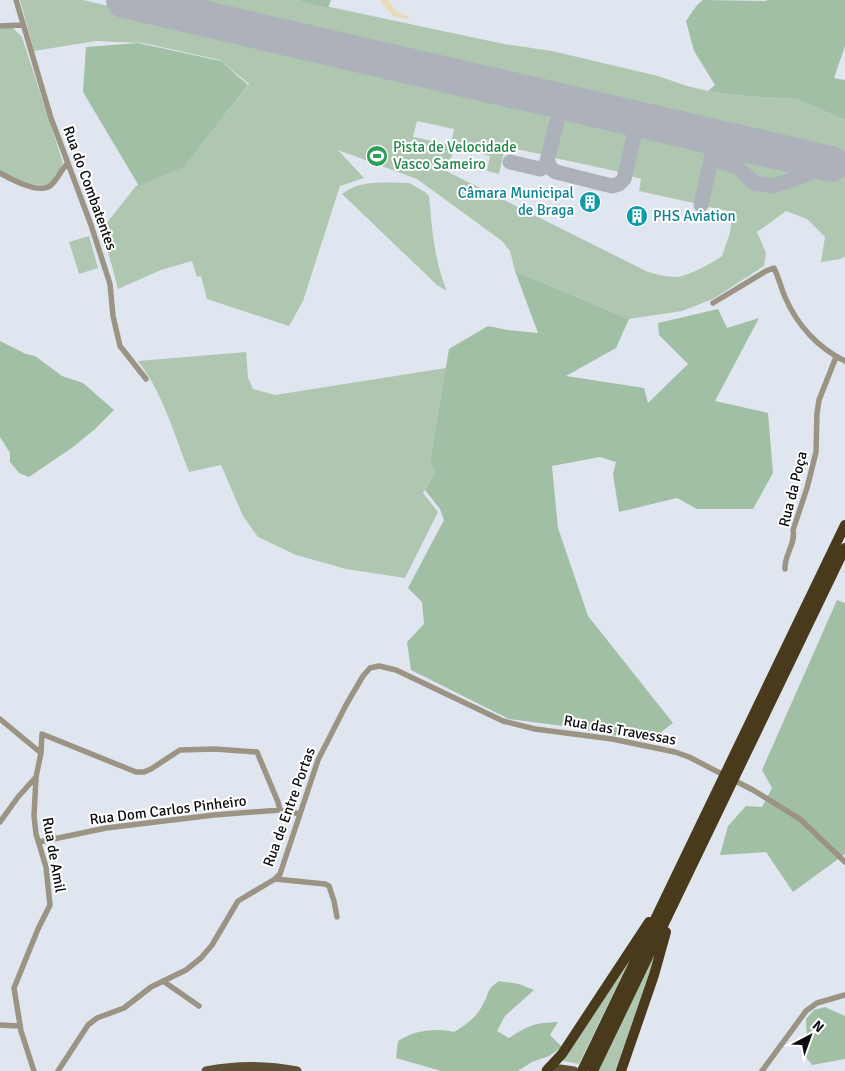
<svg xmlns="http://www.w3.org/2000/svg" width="845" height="1071" viewBox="0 0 845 1071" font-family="Signika,sans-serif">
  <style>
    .green { fill: #afc7b1; fill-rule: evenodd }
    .forest { fill: #a1bfa4 }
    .sand { fill: #e6ddb7 }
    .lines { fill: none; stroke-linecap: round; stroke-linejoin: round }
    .taxiway { stroke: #acb1ba; stroke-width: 15 }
    .runway { stroke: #acb1ba; stroke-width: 36 }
    .street { stroke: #9b9485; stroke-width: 5.5 }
    .primary { stroke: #5e5137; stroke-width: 9 }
    .highway { stroke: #483a1b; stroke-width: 10 }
    .labels { text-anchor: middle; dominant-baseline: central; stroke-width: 4; stroke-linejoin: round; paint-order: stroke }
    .leisure-label { font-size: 15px; fill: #27864d; stroke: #fff; text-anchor: start }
    .street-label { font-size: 15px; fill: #0b0d10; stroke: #fff }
    .culture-label { font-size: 15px; fill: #0d838f; stroke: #fff; text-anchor: end }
  </style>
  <rect width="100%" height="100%" fill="#e0e6f0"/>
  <path class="green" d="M20 0H83L552 109 554 111V114L545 155 505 147 499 174 487 171 490 156 455 147 446 171 648 272C656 274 666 277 675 277 687 277 712 263 722 256L730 233 733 212 704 206 714 165 734 169 753 187 774 190 815 176 830 174 834 155 443 66 167 0H297L504 44 552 51 658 76 687 86 708 91 732 95 796 99 845 120V257L840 259 821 262 825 237 807 219 786 211 757 232 766 253 764 266 713 299 682 311 629 319 515 271 510 251 502 241 417 179 338 150 364 178 340 186 303 301 289 326 207 299 201 276 197 277 192 261 161 270 118 289 102 229 136 186 188 162 249 84 220 60 143 43 96 41 34 51ZM417 121 454 129 451 145 413 137Z
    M0 28H13L22 37 63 163C60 169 57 176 53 181 42 193 12 176 0 171Z
    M565 112 627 126 630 129 620 172 555 158 553 155 562 116Z
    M642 130 704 145 709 152 698 204 639 191 641 179 631 176 629 173 638 135Z
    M721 148 793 165 798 169 797 173 795 176 776 183 756 180 738 163 717 156V150Z
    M409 183 425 192 429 196C432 229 434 260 447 291L437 285 342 194C361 179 387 183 409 183Z
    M89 236 98 268 79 274 69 242Z
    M246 352 248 378 253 389 275 395 446 368 430 460 435 473 423 493 438 512 405 578 346 569 296 555 258 537 243 516 221 465 189 472C175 436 162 391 138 361Z
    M638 943 579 1064 563 1061Z
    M656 951 649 975 616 1071H598Z"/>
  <path class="forest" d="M297 0H331L328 8Z
    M703 0 765 1 768 0H845V46L834 78 845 80V120L796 99 732 95 708 91 715 85 694 51 686 21 697 5Z
    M138 43 221 61 248 85 185 166 139 186 83 92 86 47Z
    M515 271 629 319 616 348 566 376 644 388 648 403 688 364 659 335 658 323 718 309 727 328 759 318 715 401 768 413 773 473 753 509H697L677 498 619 512 613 474 616 462 600 457 552 466 558 528 588 616 673 723 656 736 655 743 563 726 509 719 411 670 407 642 424 624 422 602 408 588 444 520 440 509 425 490 435 473 430 460 449 349 488 326 508 330 538 333Z
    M0 341 26 354 35 356 62 376 83 383 114 410 95 429 73 447 29 477 19 473 10 462V453L0 437Z
    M837 600 845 603V854L793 892 766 852 720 855 728 826 746 806 762 807 772 788 762 770Z
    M499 981 519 984 534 990 505 1016 497 1031 509 1038C529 1025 534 1023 558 1022L550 1035 562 1047 549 1056 532 1062 518 1071H441L396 1058 398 1041C416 1030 434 1028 454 1032 466 1025 477 1017 483 1004 491 991 484 992 499 981Z
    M825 1007 845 1016V1059L812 1065 806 1057C809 1044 806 1032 806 1019L814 1010Z"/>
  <path class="sand" d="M379 0H388L397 12 408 16 409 19 393 16Z"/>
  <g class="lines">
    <path class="taxiway" d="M714 146 717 141 727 140
      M711 159 736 166 754 183 773 186 803 176 825 163
      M548 161 550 168 556 172 612 186 619 184 624 179 636 127 635 122 630 118
      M510 162 540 169 546 165 560 109 559 103 554 100
      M701 205 714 146 713 140 707 136"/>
    <path class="runway" d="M124 0 831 164"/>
    <path class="street" d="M16 0 51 118 91 225 110 284 113 316 120 346 146 379
      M0 26 23 25
      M0 173C11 179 38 194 50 186 58 180 61 169 68 163
      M713 303 766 271 774 268C779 278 781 288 785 297 797 325 818 348 845 361
      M785 569C784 555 796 544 793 530L807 488 816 452 817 413 819 400 836 357
      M0 719 41 753
      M0 822 18 797 36 777
      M39 842 106 828 214 815 280 810 300 814
      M275 879 325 884 329 886 334 901 337 917
      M163 981 199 1006
      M0 1025 20 1026
      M34 1071 21 1031 14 988 38 929 50 905 46 867 36 834 34 816 36 777 41 753 42 734 136 772H144L151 769 180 750 215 749 257 752 278 802 280 810
      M58 1071 88 1025 97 1018 124 1008 151 987 186 970 201 958 212 945 238 901 275 879 280 874 318 760 346 705 363 676 370 668 379 666 396 670 503 721 535 729 612 739 675 752 689 757 753 790 800 819 845 862
      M762 1071 806 1011 817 1003 845 995"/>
    <path class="primary" d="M206 1071C236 1065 267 1065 297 1071
      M546 1071 560 1069 574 1071"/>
    <path class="highway" d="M547 1070 562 1054 649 922
      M582 1071 845 525
      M593 1071 845 548
      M621 1071 654 975 666 932"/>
  </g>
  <defs>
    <g id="stadium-disc" transform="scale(1.125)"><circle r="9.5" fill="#2e9e5b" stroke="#fff"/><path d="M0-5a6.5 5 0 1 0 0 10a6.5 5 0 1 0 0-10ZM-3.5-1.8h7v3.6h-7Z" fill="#fff"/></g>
    <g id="building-disc" transform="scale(1.125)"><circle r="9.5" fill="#0f9aa8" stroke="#fff"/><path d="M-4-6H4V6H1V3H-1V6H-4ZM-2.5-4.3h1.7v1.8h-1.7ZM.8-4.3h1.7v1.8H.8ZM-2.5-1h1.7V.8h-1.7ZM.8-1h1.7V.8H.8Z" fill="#fff"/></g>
  </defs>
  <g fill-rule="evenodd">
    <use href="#stadium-disc" x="377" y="156"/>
    <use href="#building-disc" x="590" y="202"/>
    <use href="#building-disc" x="637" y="216"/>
  </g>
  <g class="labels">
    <g class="leisure-label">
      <text x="393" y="147">Pista de Velocidade<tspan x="393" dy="17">Vasco Sameiro</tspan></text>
    </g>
    <g class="street-label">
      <text transform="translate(90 188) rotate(70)">Rua do Combatentes</text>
      <text transform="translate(793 489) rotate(-76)">Rua da Poça</text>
      <text transform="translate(620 730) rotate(10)">Rua das Travessas</text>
      <text transform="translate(289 807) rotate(-70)">Rua de Entre Portas</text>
      <text transform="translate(168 810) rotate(-7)">Rua Dom Carlos Pinheiro</text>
      <text transform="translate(54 855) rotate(80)">Rua de Amil</text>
    </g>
    <g class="culture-label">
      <text x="574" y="193">Câmara Municipal<tspan x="574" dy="17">de Braga</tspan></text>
      <text x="653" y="216" text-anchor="start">PHS Aviation</text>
    </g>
  </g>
  <g transform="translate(810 1036) rotate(41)" stroke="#ffffff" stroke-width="4" paint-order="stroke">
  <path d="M0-4L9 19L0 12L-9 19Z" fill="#0b0d10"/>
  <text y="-8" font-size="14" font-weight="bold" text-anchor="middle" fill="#0b0d10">N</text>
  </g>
</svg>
